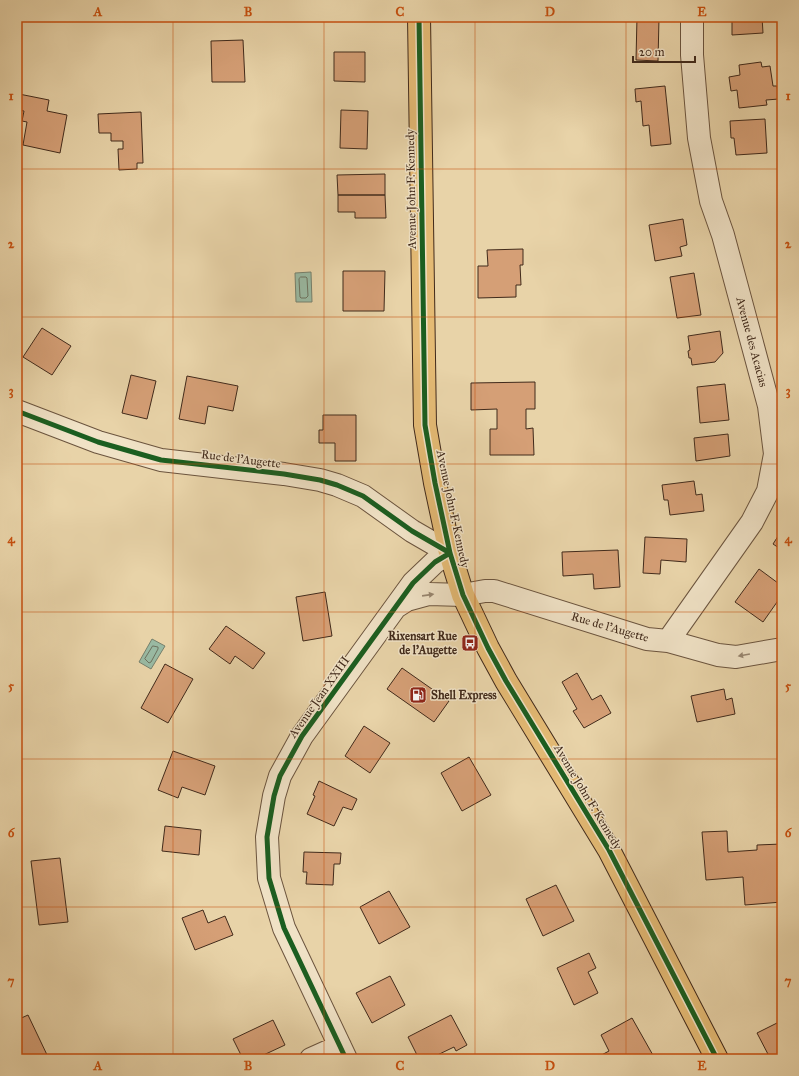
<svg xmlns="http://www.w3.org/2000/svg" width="799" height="1076" viewBox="0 0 799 1076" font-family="'IM FELL Great Primer',serif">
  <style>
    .water { fill: #99b9a2; stroke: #76806c }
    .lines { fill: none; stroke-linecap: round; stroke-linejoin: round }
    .shore { stroke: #6d725e; stroke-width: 1 }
    .building { fill: #d59f76; stroke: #412a1b }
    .minor-casing { stroke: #6b543e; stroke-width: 24 }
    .major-casing { stroke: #412a1b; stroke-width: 24 }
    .minor { stroke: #f0e2c6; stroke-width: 22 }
    .major { stroke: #e4ba74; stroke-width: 22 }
    .cycleway-casing { stroke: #f0e2c6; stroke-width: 8 }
    .cycleway { stroke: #1b5e20; stroke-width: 5 }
    .oneway { fill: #988670 }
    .grid { fill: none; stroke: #c7500f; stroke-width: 1; stroke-opacity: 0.55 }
    .labels { text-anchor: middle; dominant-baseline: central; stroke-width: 3; stroke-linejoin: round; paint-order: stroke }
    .street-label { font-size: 12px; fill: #412a1b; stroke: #f0e2c6 }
    .poi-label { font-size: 12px; font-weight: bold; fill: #412a1b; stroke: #f0e2c6; text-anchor: end }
    .neatline { fill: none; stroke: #c7500f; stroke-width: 1.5 }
    .grid-label { font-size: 13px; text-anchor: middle; font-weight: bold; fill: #c7500f }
  </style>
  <rect width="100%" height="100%" fill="#e8d3a8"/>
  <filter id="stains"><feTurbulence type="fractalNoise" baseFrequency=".005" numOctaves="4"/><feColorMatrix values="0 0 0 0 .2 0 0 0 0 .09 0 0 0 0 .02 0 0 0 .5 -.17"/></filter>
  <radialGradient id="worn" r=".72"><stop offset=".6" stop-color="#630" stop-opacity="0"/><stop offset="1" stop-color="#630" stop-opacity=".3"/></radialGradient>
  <path class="water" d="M311 272 312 302H296L295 273Z
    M152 639 165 646 151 669 139 662Z"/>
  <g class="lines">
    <path class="shore" d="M301 277H306L307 278 308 296 306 298H301L300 297 299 279Z
      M153 646 158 647V649L151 662 149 663 145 659Z"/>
  </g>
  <path class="building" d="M637 17 659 18 658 61 636 60Z
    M732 17H762L763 33 732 35Z
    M243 40 245 82H212L211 41Z
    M334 52H365V82L334 81Z
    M761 62 762 67 770 66 773 86H777L779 99 766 100 767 105 739 108 737 90 731 91 729 77 740 75 739 65Z
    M665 86 671 144 651 146 649 125 643 126 641 101 636 102 635 89Z
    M19 94 49 100 47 111 67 115 60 153 23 145 27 122 22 121 24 111 17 110Z
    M341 110 368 111 367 149 340 148Z
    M141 112 143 163H137V169L119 170 118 149H123V141H111V133H99L98 114Z
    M765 119 767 153 736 155 734 138H731L730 121Z
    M385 174V195H338L337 175Z
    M338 195H385L386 218H355V212H338Z
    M683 219 687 245 680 247 682 256 655 261 649 225Z
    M523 249V265H520L521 285H516V297L478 298V266H488L487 250Z
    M343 271H385L384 311H343Z
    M694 273 701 315 677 318 670 277Z
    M42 328 71 346 52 375 23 357Z
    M720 331 723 353 715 362 692 365 691 358H689L688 351 690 350 688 336Z
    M131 375 156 381 147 419 122 413Z
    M187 376 238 386 233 411 208 406 205 424 179 419Z
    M535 382V409H526V429L533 428 534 455H490V429H497V409L471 410V383Z
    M725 384 729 420 700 423 697 387Z
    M323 415H356V461H335V443H319V430H323Z
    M728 434 730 456 696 461 694 438Z
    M694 481 696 495 702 494 704 511 670 515 668 500H664L662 485Z
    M782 530V550L773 544Z
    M645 537 687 539 686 562 661 560 660 574 643 573Z
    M618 550 620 587 594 589 593 574 563 576 562 552Z
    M759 569 782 586V595L763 622 735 602Z
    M325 592 332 636 303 641 296 597Z
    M226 626 265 653 253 669 235 656 230 664 209 649Z
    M165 664 193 679 168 723 141 708Z
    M402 668 449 701 434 722 387 689Z
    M577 673 592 700 601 695 611 713 584 728 573 711 577 709 562 682Z
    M724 689 726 700 732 698 735 714 697 722 691 696Z
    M364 726 390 743 370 773 345 756Z
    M173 751 215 766 205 795 182 787 178 798 158 790Z
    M469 757 491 795 462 811 441 773Z
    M319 781 357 799 352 810 343 807 334 826 307 814 315 796 313 795Z
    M165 826 201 830 199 855 162 851Z
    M727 831 728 852 757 850V845L782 844V902L745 905 743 877 706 880 702 832Z
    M304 852 341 853 340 864H334L333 885 306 884 307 872H303Z
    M60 858 68 922 39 925 31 861Z
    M556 885 574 921 543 936 526 899Z
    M389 891 410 927 379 944 360 907Z
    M203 910 208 923 225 916 233 935 195 950 182 918Z
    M589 953 596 968 588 972 598 993 574 1005 557 968Z
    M390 976 405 1005 372 1023 356 993Z
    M28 1015 49 1059H17V1020Z
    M451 1015 467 1045 456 1051 454 1047 429 1059H419L408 1037Z
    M632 1018 654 1057 650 1059H594L609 1051 601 1035Z
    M273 1020 285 1045 255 1059H243L233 1039Z
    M781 1021 782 1052 770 1058 757 1033Z"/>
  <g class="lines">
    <g class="minor-casing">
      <path id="minor" d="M17 411 98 442 161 460 284 474 320 480 337 485 363 496 412 531 450 553 435 562 413 583 302 736 280 776 274 796 267 837 269 878 284 928 346 1059
        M396 607 407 600 429 594 463 595 485 591H494L647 639 668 641 718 655 736 657 782 649
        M668 641 752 522 768 491 775 454 769 406 723 235 711 201 699 138 692 55V17
        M311 1059 340 1046"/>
    </g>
    <g class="major-casing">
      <path id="major" d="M419 17 425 425 435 483 450 553 463 595 488 648 506 681 609 850 717 1059"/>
    </g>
    <use href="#minor" class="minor"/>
    <use href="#major" class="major"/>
    <g class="cycleway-casing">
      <path id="cycleway" d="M419 17 425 425 435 483 450 553 463 595 488 648 506 681 609 850 717 1059
        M17 411 98 442 161 460 284 474 320 480 337 485 363 496 412 531 450 553
        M346 1059 284 928 269 878 267 837 274 796 280 776 302 736 413 583 435 562 450 553"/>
    </g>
    <use href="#cycleway" class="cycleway"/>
  </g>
  <defs><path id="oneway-solid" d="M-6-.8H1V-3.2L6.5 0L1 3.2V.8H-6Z"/></defs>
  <g class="oneway">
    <use href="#oneway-solid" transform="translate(428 595) rotate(-8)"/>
    <use href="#oneway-solid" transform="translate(744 655) rotate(170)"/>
  </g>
  <path class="grid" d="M173 17V1059M324 17V1059M475 17V1059M626 17V1059M17 169H782M17 317H782M17 464H782M17 612H782M17 759H782M17 907H782"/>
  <defs>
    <g id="bus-square" transform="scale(0.9)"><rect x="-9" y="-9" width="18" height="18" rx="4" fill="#8f2418" stroke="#f0e2c6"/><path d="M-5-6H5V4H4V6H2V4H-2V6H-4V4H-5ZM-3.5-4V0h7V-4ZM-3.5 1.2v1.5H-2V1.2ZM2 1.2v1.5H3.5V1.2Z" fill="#fff"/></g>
    <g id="fuel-square" transform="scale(0.9)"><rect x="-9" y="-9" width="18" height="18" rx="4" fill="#8f2418" stroke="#f0e2c6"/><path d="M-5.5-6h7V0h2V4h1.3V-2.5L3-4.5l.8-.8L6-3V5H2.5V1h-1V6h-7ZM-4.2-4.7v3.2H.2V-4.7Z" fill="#fff"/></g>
  </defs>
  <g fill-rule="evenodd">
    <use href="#bus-square" x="470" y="643"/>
    <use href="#fuel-square" x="418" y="695"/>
  </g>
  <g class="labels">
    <g class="street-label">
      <text transform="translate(411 189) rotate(-91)">Avenue John F. Kennedy</text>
      <text transform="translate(752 342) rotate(75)">Avenue des Acacias</text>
      <text transform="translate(241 459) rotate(7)">Rue de l'Augette</text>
      <text transform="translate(453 509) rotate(78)">Avenue John F. Kennedy</text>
      <text transform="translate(610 627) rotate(16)">Rue de l'Augette</text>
      <text transform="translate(319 697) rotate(-55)">Avenue Jean XXIII</text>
      <text transform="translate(588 797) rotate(59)">Avenue John F. Kennedy</text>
    </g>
    <g class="poi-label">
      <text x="457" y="636">Rixensart Rue<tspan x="457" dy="14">de l'Augette</tspan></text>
      <text x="431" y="695" text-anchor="start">Shell Express</text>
    </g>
  </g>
  <rect width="799" height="1076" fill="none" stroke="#e8d3a8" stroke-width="44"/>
  <path d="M633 56v6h62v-6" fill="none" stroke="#412a1b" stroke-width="2"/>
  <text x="639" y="56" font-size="12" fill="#412a1b" stroke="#f0e2c6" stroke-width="3" paint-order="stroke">20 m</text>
  <rect x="22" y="22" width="755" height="1032" class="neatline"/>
  <g class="grid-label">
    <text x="98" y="16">A</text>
    <text x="248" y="16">B</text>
    <text x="400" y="16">C</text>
    <text x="550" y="16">D</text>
    <text x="702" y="16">E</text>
    <text x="11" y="100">1</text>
    <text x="788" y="100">1</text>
    <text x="11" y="248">2</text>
    <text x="788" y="248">2</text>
    <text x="11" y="395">3</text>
    <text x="788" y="395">3</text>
    <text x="11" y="543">4</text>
    <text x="788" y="543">4</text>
    <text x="11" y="690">5</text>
    <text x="788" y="690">5</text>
    <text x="11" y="837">6</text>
    <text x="788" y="837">6</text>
    <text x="11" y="985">7</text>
    <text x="788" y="985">7</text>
    <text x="98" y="1070">A</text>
    <text x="248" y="1070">B</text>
    <text x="400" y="1070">C</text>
    <text x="550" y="1070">D</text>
    <text x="702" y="1070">E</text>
  </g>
  <rect width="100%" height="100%" filter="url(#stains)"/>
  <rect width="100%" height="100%" fill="url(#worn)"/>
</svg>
